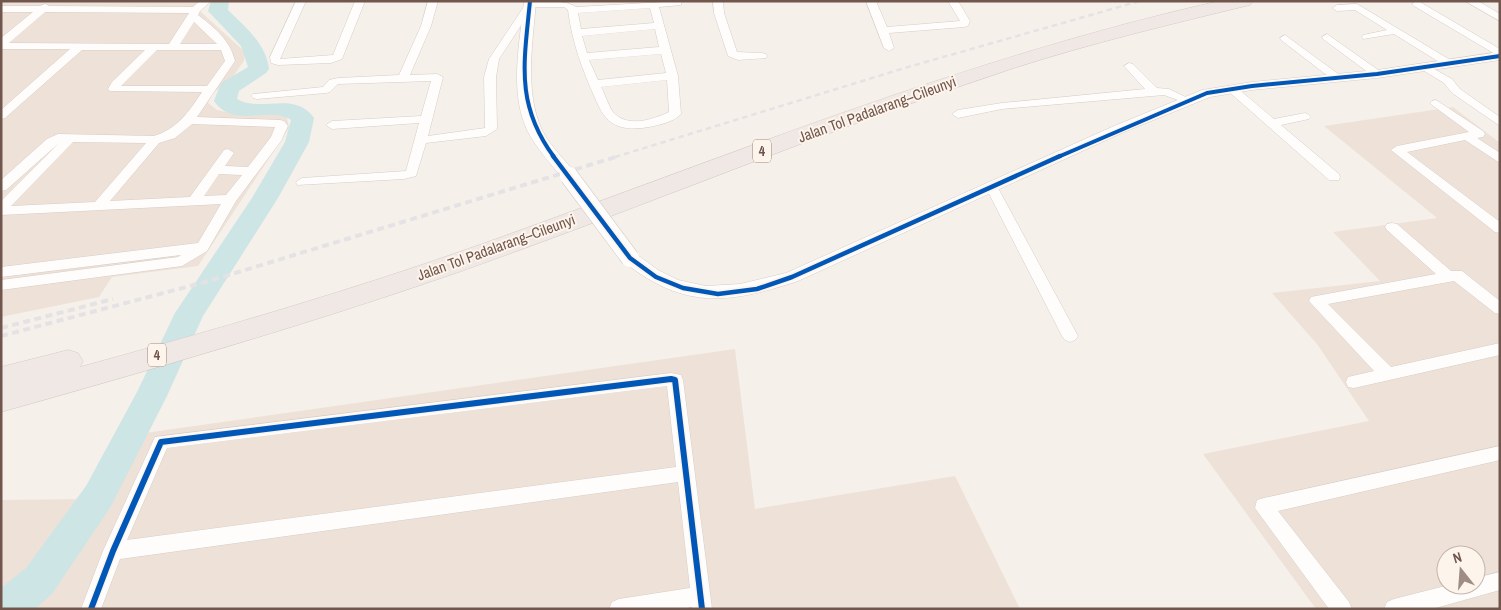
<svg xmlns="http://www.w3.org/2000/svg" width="1501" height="610" viewBox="0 0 1501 610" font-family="'Archivo Narrow',sans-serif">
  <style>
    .residential { fill: #eee2d8; fill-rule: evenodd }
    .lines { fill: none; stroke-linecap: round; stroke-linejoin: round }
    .river { fill: #cde5e4; fill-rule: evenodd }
    .minor-casing { stroke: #d5cdc8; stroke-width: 1 }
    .tertiary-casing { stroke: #d5cdc8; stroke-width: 1 }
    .motorway-casing { stroke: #d4cbc7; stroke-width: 1 }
    .minor { fill: #fefdfc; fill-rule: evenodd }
    .tertiary { fill: #fefdfc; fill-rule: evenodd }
    .motorway { fill: #efe8e5; fill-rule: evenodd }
    .rail-far1 { stroke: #e4e2e4; stroke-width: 2.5; stroke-dasharray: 5.5 4; stroke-linecap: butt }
    .rail { stroke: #e4e2e4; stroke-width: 4; stroke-dasharray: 7 4.5; stroke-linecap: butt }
    .tertiary-bridge-casing { stroke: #d5cdc8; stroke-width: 19; stroke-linecap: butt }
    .tertiary-bridge { stroke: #fefdfc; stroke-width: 18 }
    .cycleway-far2-casing { stroke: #fdf4eb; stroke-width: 6 }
    .cycleway-far1-casing { stroke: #fdf4eb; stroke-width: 8 }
    .cycleway-casing { stroke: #fdf4eb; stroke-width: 9 }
    .cycleway-far2 { stroke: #0057b8; stroke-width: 4 }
    .cycleway-far1 { stroke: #0057b8; stroke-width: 4.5 }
    .cycleway { stroke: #0057b8; stroke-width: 6 }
    .labels { text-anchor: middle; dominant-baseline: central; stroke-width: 4; stroke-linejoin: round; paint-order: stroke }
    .shield { fill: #fdf4eb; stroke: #9a857c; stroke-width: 1 }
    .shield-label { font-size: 14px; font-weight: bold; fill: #70564d }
    .street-label { font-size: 15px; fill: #70564d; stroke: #fdf4eb }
  </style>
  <rect width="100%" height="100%" fill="#f6f0ea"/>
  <path class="residential" d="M1 1H204L200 11 245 52 244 61 232 78 212 94 208 103 217 110 236 114 286 113 289 128 198 266 112 277 99 297 1 317Z
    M1453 107 1500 143V609H1316L1203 454 1369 421 1317 344 1272 293 1380 281 1333 232 1437 218 1324 126ZM1446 555H1476V585H1446Z
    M735 349 755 509 955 476 1020 609H1V500L83 499 131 435Z"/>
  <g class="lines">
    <path class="river" d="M211 1H229L228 10C245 27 266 43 269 69L266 73 239 91 237 99C261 113 295 90 314 118L309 142 278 198 203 316 167 396 110 508 52 594 35 609H1V588L26 568 86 486 137 392 175 313 252 198 285 142 291 120C268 105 234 130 214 101L221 83 248 67 241 46 208 11Z"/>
    <g class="minor-casing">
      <path id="minor" d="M200 1H211L200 11 198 15C215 28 230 40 235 61L197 117 280 120 284 121 288 126 281 141 236 201 207 251 182 266 1 290V280L178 257 181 255 1 277V267L198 243 221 204 1 215V201L59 143 6 190 1 191V180L47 139 58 134 154 136C177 129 189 112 202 92L110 91 108 89 112 82 145 50H82L5 118 1 119V110L70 49H1V38L33 12H1V6H40L45 4 49 6 193 7ZM45 12 189 13 169 44 9 43ZM194 22 217 44H180ZM157 50H221L225 61 207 86H121ZM192 124 275 127 271 137 248 167 225 166 234 153 228 149 224 150 190 197 110 201 159 143 175 138ZM73 142 146 143 95 202 11 206ZM219 174 242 175 226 195 204 196Z
        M296 1H306L280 59 333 55 355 1H365L342 59 331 63 278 65 271 63 270 57Z
        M428 1H438L431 26 410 75 437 74 443 77 428 136 485 128 484 77 489 59 527 2 529 1C542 1 567 0 576 7L682 1 681 5 659 7 678 76 681 114C674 122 659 125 649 127 637 129 623 130 612 123 603 117 599 107 595 98 582 69 572 42 568 10L564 7H533L499 59 496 77 497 129 486 136 426 143 416 176 404 179 297 185 296 182 302 178 406 171 419 123 332 129 326 125 332 121 421 116 431 81 338 84 330 92 326 93 257 99 253 98 251 96 253 94 323 87 329 80 338 78 399 75 421 26ZM650 8 654 23 581 29 578 13ZM655 29 659 47 587 53 582 36ZM661 54 666 73 598 80 589 60ZM667 80 669 112C652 120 627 128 613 112 608 105 605 94 601 87Z
        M713 1H723L724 13 737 52 762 53 766 54 767 56 766 58 738 60 728 56 714 13Z
        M866 1H876L887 27 960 21 948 1H958L970 21 968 26 964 27 889 33 894 48 889 51 884 48Z
        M1416 1 1420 2 1500 49V57L1414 6 1412 4Z
        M1465 1H1478L1500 14V21Z
        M1357 4 1452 61 1453 63 1448 66 1444 65 1394 34 1363 39 1362 37 1363 35 1387 30 1355 10 1337 11 1332 8 1337 5Z
        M1327 34 1381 72 1383 74 1381 76H1373L1323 39 1322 37Z
        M1285 35 1341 76 1343 78 1341 80H1333L1281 40 1280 38Z
        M1129 63 1133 64 1157 88 1169 89 1192 100 1186 103 1164 95 1002 109 958 118 952 114 958 110 1002 103 1145 89 1124 66Z
        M1425 64 1452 79 1460 89 1500 117V126L1452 93 1444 83 1421 69 1420 67Z
        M1232 86 1236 87 1274 119 1305 113 1309 115 1311 117 1309 119 1281 125 1339 174 1340 177 1339 180H1329L1228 91 1226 89 1228 87Z
        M1436 100 1483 131 1485 134 1483 137 1477 138 1500 153V163L1465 140 1407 152 1500 222V233L1495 232 1391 150 1397 146 1469 132 1432 105 1430 103 1432 101Z
        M991 182 997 186 1078 336 1075 340 1070 342 1065 340 1062 336 985 186Z
        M1392 223 1397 224 1451 271H1462L1500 301V314L1495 313 1454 281 1328 304 1391 367 1500 343V355L1354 388 1348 387 1346 382 1348 377 1374 371 1309 301 1311 297 1316 296 1436 274 1387 230 1385 227 1387 224Z
        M671 373 681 375 683 380 712 609H692V607L681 609H609L612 602 619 599 690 588 678 482 120 559 101 609H81L103 551 155 437ZM667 386 676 467 127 540 167 448Z
        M1500 446V460L1278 511 1349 602 1352 609H1329L1255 508 1257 500 1264 498Z
        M1500 572V590L1432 609H1384L1387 602 1394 599 1449 585H1476V578Z"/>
    </g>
    <g class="tertiary-casing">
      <path id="tertiary" d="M524 1H536C533 42 524 91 542 130 551 148 566 160 577 176L575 179H563C551 164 536 148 527 130 509 91 520 42 524 1Z
        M1500 52V60L1377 78 1252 90 1210 97 1124 132 798 281C728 304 685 310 624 262L621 258 624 254 630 252 636 254 658 270 678 280 706 286 740 284 786 273 1114 126 1202 90 1252 82 1377 70Z"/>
    </g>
    <g class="motorway-casing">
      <path id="motorway" d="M1219 1H1253L1250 5C1171 24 1092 43 1014 68 826 130 643 207 456 273 306 325 154 369 1 412V367L68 350 78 353 83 361 80 367C215 330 350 291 482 244 726 157 966 58 1219 1Z"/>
    </g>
    <use href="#minor" class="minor"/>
    <use href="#tertiary" class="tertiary"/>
    <use href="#motorway" class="motorway"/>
    <path class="rail-far1" d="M615 157 908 67 1140 1"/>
    <path class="rail" d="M1 328 113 299
      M1 336 209 281 619 156"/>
    <g class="tertiary-bridge-casing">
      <path id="tertiary-bridge" d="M569 176 630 258"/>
    </g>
    <use href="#tertiary-bridge" class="tertiary-bridge"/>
    <g class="cycleway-far2-casing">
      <path id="cycleway-far2" d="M530 1C524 63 515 104 554 157
        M1058 157 1207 93 1252 86 1377 74 1500 56"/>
    </g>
    <g class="cycleway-far1-casing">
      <path id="cycleway-far1" d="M553 156 630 258 656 277 683 288 718 294 757 289 792 277 1060 156"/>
    </g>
    <g class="cycleway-casing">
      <path id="cycleway" d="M91 609 113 551 161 442 671 379 675 380 702 609"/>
    </g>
    <use href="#cycleway-far2" class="cycleway-far2"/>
    <use href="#cycleway-far1" class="cycleway-far1"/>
    <use href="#cycleway" class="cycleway"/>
  </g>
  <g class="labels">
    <g class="shield">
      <rect x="753" y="139.5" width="18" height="23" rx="4"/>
      <rect x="148" y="343.5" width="18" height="23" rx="4"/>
    </g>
    <g class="shield-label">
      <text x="762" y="151">4</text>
      <text x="157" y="355">4</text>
    </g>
    <g class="street-label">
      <text transform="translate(877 109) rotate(-20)">Jalan Tol Padalarang–Cileunyi</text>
      <text transform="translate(496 247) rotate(-20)">Jalan Tol Padalarang–Cileunyi</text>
    </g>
  </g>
  <rect width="1501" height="610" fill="none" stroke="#70564d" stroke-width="5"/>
  <g transform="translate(1461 570) rotate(343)"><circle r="24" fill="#fdf4eb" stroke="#c5b5ac"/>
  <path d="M0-4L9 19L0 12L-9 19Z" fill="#9f8c84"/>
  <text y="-8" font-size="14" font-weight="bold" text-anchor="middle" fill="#70564d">N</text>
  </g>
</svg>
